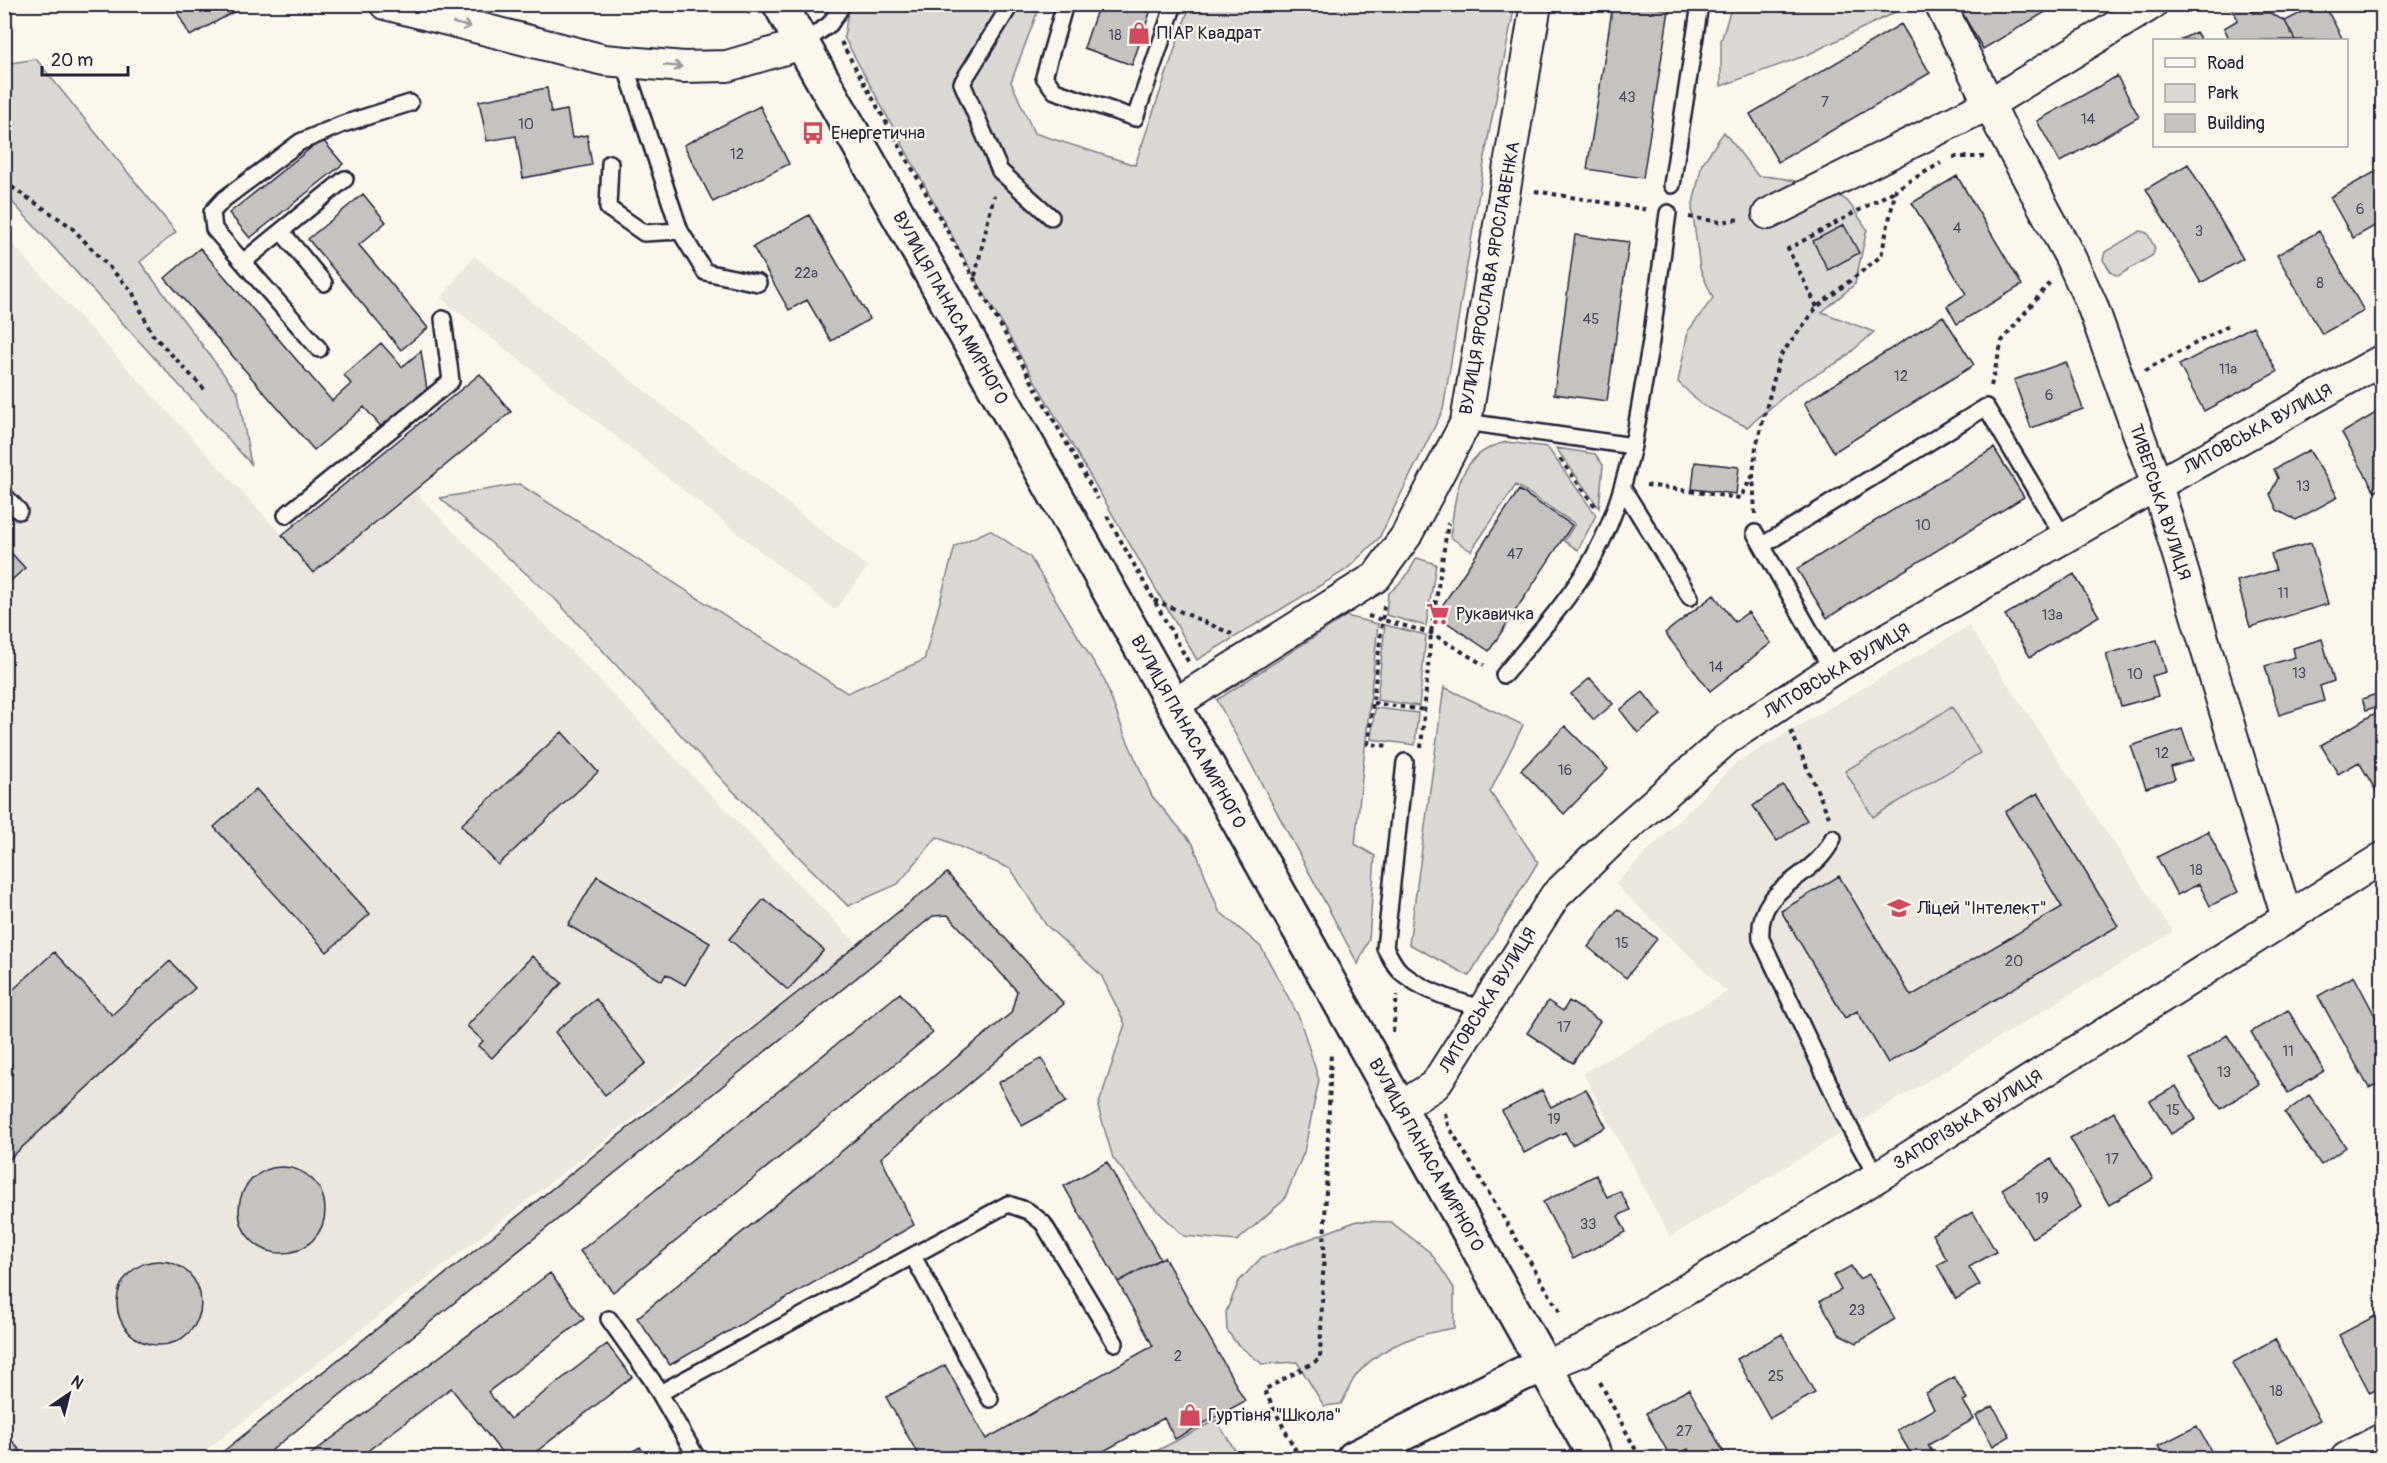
<svg xmlns="http://www.w3.org/2000/svg" width="2387" height="1463" viewBox="0 0 2387 1463" font-family="Pangolin,sans-serif">
  <style>
    .built { fill: #ebe7df }
    .green { fill: #dbd8d3; stroke: #7e7d87; stroke-width: 1.5 }
    .building { fill: #c6c2c0; stroke: #22223b; stroke-width: 1.5 }
    .lines { fill: none; stroke-linecap: round; stroke-linejoin: round }
    .service-casing { stroke: #22223b; stroke-width: 20 }
    .minor-casing { stroke: #22223b; stroke-width: 34 }
    .tertiary-casing { stroke: #22223b; stroke-width: 38 }
    .path { stroke: #22223b; stroke-width: 4; stroke-dasharray: 4.5 4.5; stroke-linecap: butt }
    .service { stroke: #fbf7ec; stroke-width: 15 }
    .minor { stroke: #fbf7ec; stroke-width: 30 }
    .tertiary { stroke: #fbf7ec; stroke-width: 33 }
    .oneway { stroke: #99979c }
    .labels { text-anchor: middle; dominant-baseline: central; stroke-width: 4.5; stroke-linejoin: round; paint-order: stroke }
    .number-label { font-size: 15px; fill: #4b4a5c }
    .poi-label { font-size: 18px; fill: #22223b; stroke: #fbf7ec; text-anchor: start }
    .street-label { font-size: 18px; fill: #22223b; stroke: #fbf7ec }
  </style>
  <rect width="100%" height="100%" fill="#fbf7ec"/>
  <filter id="ink" filterUnits="userSpaceOnUse"><feTurbulence type="fractalNoise" baseFrequency=".0167" numOctaves="2"/><feDisplacementMap in="SourceGraphic" scale="12" xChannelSelector="R" yChannelSelector="G"/><feConvolveMatrix kernelMatrix="1 2 1 2 8 2 1 2 1" color-interpolation-filters="sRGB"/></filter>
  <g filter="url(#ink)">
    <path class="built" d="M4 235 282 535 313 573 415 492 857 944 196 1458H5Z
      M474 256 868 567 835 610 441 298Z
      M1969 626 2173 932 1670 1237 1583 1073 1727 992 1615 884 1737 762Z"/>
    <path class="green" d="M1897 4 1900 10 1807 55 1721 86V41L1732 5Z
      M849 5H1040L1011 82 1034 133 1135 165 1190 5H1515L1489 133 1443 410 1379 538 1346 570 1197 660 974 276 844 37Z
      M36 59 176 232 140 262 238 393 251 464 5 194V64Z
      M1724 132 1758 176C1778 176 1834 188 1848 202 1855 210 1861 221 1867 229L1855 284 1822 312 1874 332 1842 360 1799 384 1747 427 1702 405 1678 382 1688 331 1713 298 1700 269 1692 208 1702 164Z
      M2140 231 2147 233 2155 248 2153 255 2118 276 2112 273 2103 260 2105 252Z
      M1506 442 1547 447 1596 515 1578 550 1564 541 1575 524 1516 485 1471 551 1450 537C1456 494 1456 454 1506 442Z
      M1556 448 1595 454 1603 465 1599 508Z
      M519 484 847 693 924 660 955 546 990 530 1030 557 1104 679 1124 733 1152 796 1193 844 1219 911 1261 947 1299 1017 1319 1080 1304 1152 1284 1200 1237 1241 1184 1236 1144 1198 1113 1158 1098 1107 1125 1024 1101 975 1046 925 1011 869 937 837 898 884 848 906 728 786 555 599 440 498Z
      M1417 558 1436 564 1426 626 1386 615 1388 594 1405 578Z
      M1346 616 1378 624 1355 844 1375 856 1369 939 1358 964 1217 700Z
      M1385 625 1426 635 1419 706 1377 700Z
      M1444 687 1523 725 1490 792 1538 862 1469 976 1409 944Z
      M1952 707 1980 753 1873 817 1845 771Z
      M1375 708 1418 713 1415 745 1371 739Z
      M1357 1221 1391 1222 1431 1253 1454 1288V1328C1418 1334 1384 1344 1359 1372 1351 1380 1347 1394 1341 1404L1324 1406 1297 1362 1262 1364 1236 1343 1227 1330 1226 1312 1239 1281 1262 1257Z
      M1216 1420 1240 1458H1143Z"/>
    <path class="building" d="M173 4H241L243 7 190 36Z
      M1099 4H1153L1132 65 1084 48Z
      M1613 4H1635L1669 10 1643 178 1587 169Z
      M1957 4H2059L1983 49Z
      M2235 4H2248L2253 13H2270L2285 21 2295 40H2230L2224 28 2238 20 2231 7Z
      M2318 4H2324L2343 40H2295L2285 21Z
      M1901 24 1930 73 1778 162 1750 114Z
      M2196 32 2201 40H2180Z
      M2117 76 2139 117 2060 162 2037 121Z
      M547 88 551 113 567 110 572 138 587 135 592 165 523 178 516 136 487 141 479 101Z
      M760 106 789 164 713 202 684 145Z
      M322 139 343 164 250 238 229 213Z
      M2188 164 2243 259 2201 283 2146 189Z
      M2382 168V222L2353 238 2330 197Z
      M1957 176 2022 285 1957 324 1947 306 1966 294 1912 203Z
      M363 194 386 222 359 245 428 328 401 350 308 239Z
      M809 215 870 319 831 341 807 300 789 310 753 247Z
      M1844 225 1859 253 1828 270 1813 241Z
      M2319 231 2364 311 2322 334 2277 255Z
      M1575 235 1629 242 1607 401 1554 394Z
      M200 248 332 401 351 384 344 375 381 343 402 367 421 351 427 390 383 429 364 407 314 450 165 278Z
      M1943 316 1974 365 1834 452 1804 403Z
      M2253 326 2277 372 2204 411 2179 365Z
      M2066 362 2083 409 2031 428 2014 380Z
      M480 374 511 412 313 573 282 535Z
      M2379 411 2382 417V488L2375 492 2342 433Z
      M1994 448 2024 497 1827 618 1797 569Z
      M2309 450 2338 497 2296 520 2277 510 2270 494 2278 478 2274 469Z
      M1695 462 1739 467 1736 494 1692 489Z
      M1519 490 1572 525 1489 651 1436 615Z
      M2311 543 2328 604 2250 627 2237 581 2276 570 2271 554Z
      M4 545 25 568 4 587Z
      M2074 574 2099 616 2030 657 2005 615Z
      M1714 595 1735 622 1748 612 1771 643 1710 691 1665 633Z
      M2322 639 2334 681 2320 686 2324 701 2279 715 2265 666 2295 657 2293 648Z
      M2157 640 2166 672 2152 676 2158 696 2121 706 2106 654Z
      M2382 658V676L2375 663Z
      M1590 678 1613 704 1594 720 1571 694Z
      M1643 692 1661 715 1638 733 1620 710Z
      M2382 692V705L2366 710 2362 699Z
      M2382 709V795L2379 796 2359 762 2338 774 2321 745Z
      M1565 726 1608 769 1564 814 1521 770Z
      M2182 729 2193 760 2171 767 2175 779 2146 788 2131 746Z
      M562 732 598 772 498 865 461 825Z
      M1783 785 1807 820 1777 841 1753 806Z
      M256 789 370 914 327 952 214 827Z
      M2038 793 2118 926 1888 1063 1857 1011 1845 1018 1781 911 1839 876 1911 996 2062 907 2005 812Z
      M2208 831 2238 892 2210 906 2199 884 2177 895 2157 857Z
      M947 873 1064 1004 881 1158 914 1225 670 1365 637 1318 1011 1013 1017 991 948 915 933 916 262 1458H215Z
      M597 876 710 943 685 985 666 974 662 981 568 925Z
      M764 899 824 950 788 990 729 939Z
      M1618 909 1657 939 1626 978 1588 947Z
      M54 952 112 1015 170 961 195 988 4 1164V998Z
      M532 956 562 983 492 1058 478 1046 483 1041 467 1026Z
      M2354 976 2382 1029V1081L2369 1088 2318 996Z
      M900 993 933 1033 613 1292 580 1251Z
      M596 999 646 1063 605 1095 555 1032Z
      M1548 1001 1563 1011 1569 1001 1600 1021 1573 1063 1527 1033Z
      M2288 1010 2324 1071 2288 1093 2251 1032Z
      M2227 1035 2259 1084 2221 1109 2189 1060Z
      M1042 1058 1066 1102 1022 1126 998 1083Z
      M2176 1086 2196 1119 2171 1134 2150 1101Z
      M1586 1089 1606 1127 1572 1145 1565 1132 1524 1153 1502 1111 1542 1090 1551 1107Z
      M2309 1095 2346 1147 2321 1165 2285 1113Z
      M2114 1112 2153 1179 2109 1205 2070 1138Z
      M2051 1159 2081 1207 2032 1238 2002 1189Z
      M1107 1162 1160 1259 1118 1282 1064 1186Z
      M239 1210a43 43 0 1 1 86 0a43 43 0 1 1-86 0Z
      M1596 1175 1607 1197 1620 1191 1630 1210 1618 1216 1626 1232 1573 1259 1543 1202Z
      M1973 1212 1996 1252 1969 1267 1980 1285 1956 1299 1937 1265 1947 1260 1932 1234Z
      M1164 1257 1245 1401 1175 1439 1164 1418 1091 1458H920L886 1397 945 1365 986 1439 1153 1346 1118 1282Z
      M117 1303a42 42 0 1 1 84 0a42 42 0 1 1-84 0Z
      M1851 1266 1859 1279 1869 1274 1895 1319 1857 1343 1839 1334 1820 1301 1841 1290 1833 1276Z
      M550 1273 584 1319 488 1392 510 1419 607 1344 632 1377 528 1458H506L451 1388 358 1458H306Z
      M2375 1316 2382 1330V1386L2370 1393 2339 1335Z
      M1782 1334 1815 1393 1770 1418 1737 1359Z
      M2275 1339 2320 1420 2277 1443 2232 1363Z
      M1954 1377 1967 1399 1963 1401 1974 1419 1928 1445 1936 1458H1908L1906 1455 1910 1452 1897 1430 1934 1409 1926 1393Z
      M1689 1389 1725 1455 1718 1458H1693L1688 1449 1671 1458 1646 1413Z
      M1993 1406 2010 1436 1993 1446 1976 1416Z
      M2197 1426 2215 1458H2165L2158 1446Z
      M13 1442 26 1458H4V1449Z
      M640 1447 647 1458H620Z"/>
    <g class="lines">
      <g class="service-casing">
        <path id="service" d="M1011 4 962 83 1000 171 1051 217
          M1065 4 1044 77 1055 91 1135 118 1172 10
          M802 44 830 24 843 4
          M624 62 680 231 705 272 758 283
          M610 163 608 208 644 233 680 231
          M1672 185 1700 4
          M281 231 324 283
          M243 262 345 179
          M319 349 214 229 212 212 224 199 300 142 343 124 410 103
          M1466 422 1633 446 1651 341 1668 213
          M1622 487 1690 597
          M4 495 19 511
          M286 515 451 381 443 319
          M1755 533 1832 670
          M1763 545 1986 407 2064 538
          M1504 675C1532 641 1562 608 1586 570 1610 532 1623 489 1633 446
          M1405 762 1385 948C1390 956 1394 966 1401 972 1423 991 1454 1001 1482 1008
          M1833 838C1814 882 1756 883 1761 939L1850 1128 1877 1177
          M913 1256 990 1399
          M609 1319 652 1380 697 1458
          M660 1393 1008 1204 1028 1211 1043 1223 1115 1343"/>
      </g>
      <g class="minor-casing">
        <path id="minor" d="M385 4 604 60 684 67 727 66 802 44
          M1940 4 2001 128 2070 257 2092 305 2157 485 2287 918
          M1768 214 1989 104 2152 4
          M1173 705 1376 577 1406 536 1466 422 1536 4
          M1399 1108 1435 1085 1555 896 1619 834 1727 739 1832 670 2139 495 2382 360
          M1544 1366 1582 1351 1877 1177 2382 858
          M2346 1458 2382 1439"/>
      </g>
      <g class="tertiary-casing">
        <path id="tertiary" d="M780 4 1596 1458
          M1354 1458 1522 1374 1544 1366"/>
      </g>
      <path class="path" d="M744 4 750 14
        M841 42 1098 499
        M1953 157H1984
        M4 182 70 226 132 291 152 334 206 391
        M1535 191 1649 210
        M1689 217 1720 222 1740 219
        M975 276 994 195
        M1817 307 1788 249 1896 190
        M2145 371 2229 325
        M1991 386 2002 341 2050 282
        M1560 459 1595 506
        M1646 485 1740 498 1753 475
        M1755 514 1753 474 1756 447 1780 356 1817 307 1881 256 1896 189 1941 163
        M1107 516 1189 663
        M1154 600 1232 634
        M1384 606 1368 744 1390 746
        M1368 616 1431 633 1484 665
        M1373 703 1425 710
        M1791 731 1829 817
        M1421 748 1431 633 1448 523
        M1393 1032 1397 995
        M1445 1113 1448 1125 1560 1312
        M1600 1382 1640 1458
        M1296 1451 1264 1390 1320 1359 1331 1052
        M2304 1458 2317 1452"/>
      <use href="#service" class="service"/>
      <use href="#minor" class="minor"/>
      <use href="#tertiary" class="tertiary"/>
    </g>
    <defs><path id="oneway-shaft" d="M-6 0H5M1.5-3L5.5 0L1.5 3" fill="none" stroke-width="1.6" stroke-linecap="round" stroke-linejoin="round" transform="scale(1.5)"/></defs>
    <g class="oneway">
      <use href="#oneway-shaft" transform="translate(462 25) rotate(14)"/>
      <use href="#oneway-shaft" transform="translate(673 66) rotate(5)"/>
    </g>
  </g>
  <defs>
    <g id="shop-bare" transform="scale(1.8)"><path d="M-5-2.5h2.3a2.7 3.5 0 0 1 5.4 0H5L5.5 6h-11ZM-1.5-2.5h3a1.5 2.3 0 0 0-3 0Z" fill="#d1495b" stroke="#fbf7ec" stroke-width="2.5" paint-order="stroke"/></g>
    <g id="bus-bare" transform="scale(1.8)"><path d="M-5-6H5V4H4V6H2V4H-2V6H-4V4H-5ZM-3.5-4V0h7V-4ZM-3.5 1.2v1.5H-2V1.2ZM2 1.2v1.5H3.5V1.2Z" fill="#d1495b" stroke="#fbf7ec" stroke-width="2.5" paint-order="stroke"/></g>
    <g id="supermarket-bare" transform="scale(1.8)"><path d="M-6-5.5h2.5l.6 2H6L4.5 2H-2.5L-4.4-4H-6ZM-1.5 3.2a1.3 1.3 0 1 0 .1 0ZM3 3.2a1.3 1.3 0 1 0 .1 0Z" fill="#d1495b" stroke="#fbf7ec" stroke-width="2.5" paint-order="stroke"/></g>
    <g id="school-bare" transform="scale(1.8)"><path d="M0-5L7-2L0 1L-7-2ZM-4 1L0 2.5L4 1V4Q0 6-4 4Z" fill="#d1495b" stroke="#fbf7ec" stroke-width="2.5" paint-order="stroke"/></g>
  </defs>
  <g fill-rule="evenodd">
    <use href="#shop-bare" x="1139" y="33"/>
    <use href="#bus-bare" x="813" y="133"/>
    <use href="#supermarket-bare" x="1438" y="614"/>
    <use href="#school-bare" x="1899" y="908"/>
    <use href="#shop-bare" x="1190" y="1415"/>
  </g>
  <g class="labels">
    <g class="number-label">
      <text x="1115" y="35">18</text>
      <text x="1627" y="97">43</text>
      <text x="1825" y="102">7</text>
      <text x="2088" y="119">14</text>
      <text x="526" y="124">10</text>
      <text x="737" y="154">12</text>
      <text x="2360" y="209">6</text>
      <text x="1957" y="228">4</text>
      <text x="2199" y="231">3</text>
      <text x="806" y="273">22а</text>
      <text x="2320" y="283">8</text>
      <text x="1591" y="319">45</text>
      <text x="2228" y="369">11а</text>
      <text x="1901" y="376">12</text>
      <text x="2049" y="395">6</text>
      <text x="2303" y="486">13</text>
      <text x="1923" y="525">10</text>
      <text x="1515" y="554">47</text>
      <text x="2283" y="593">11</text>
      <text x="2052" y="615">13а</text>
      <text x="1716" y="667">14</text>
      <text x="2299" y="673">13</text>
      <text x="2135" y="674">10</text>
      <text x="2162" y="753">12</text>
      <text x="1565" y="770">16</text>
      <text x="2196" y="870">18</text>
      <text x="1622" y="943">15</text>
      <text x="2014" y="961">20</text>
      <text x="1564" y="1027">17</text>
      <text x="2288" y="1051">11</text>
      <text x="2224" y="1072">13</text>
      <text x="2173" y="1110">15</text>
      <text x="1554" y="1119">19</text>
      <text x="2112" y="1159">17</text>
      <text x="2042" y="1198">19</text>
      <text x="1588" y="1224">33</text>
      <text x="1857" y="1310">23</text>
      <text x="1178" y="1356">2</text>
      <text x="1776" y="1376">25</text>
      <text x="2276" y="1391">18</text>
      <text x="1684" y="1431">27</text>
    </g>
    <g class="poi-label">
      <text x="1157" y="33">ПІАР Квадрат</text>
      <text x="831" y="133">Енергетична</text>
      <text x="1456" y="614">Рукавичка</text>
      <text x="1917" y="908">Ліцей "Інтелект"</text>
      <text x="1208" y="1415">Гуртівня "Школа"</text>
    </g>
    <g class="street-label">
      <text transform="translate(1490 278) rotate(-80)">ВУЛИЦЯ ЯРОСЛАВА ЯРОСЛАВЕНКА</text>
      <text transform="translate(950 308) rotate(61)">ВУЛИЦЯ ПАНАСА МИРНОГО</text>
      <text transform="translate(2258 429) rotate(-29)">ЛИТОВСЬКА ВУЛИЦЯ</text>
      <text transform="translate(2160 502) rotate(72)">ТИВЕРСЬКА ВУЛИЦЯ</text>
      <text transform="translate(1837 671) rotate(-31)">ЛИТОВСЬКА ВУЛИЦЯ</text>
      <text transform="translate(1188 732) rotate(61)">ВУЛИЦЯ ПАНАСА МИРНОГО</text>
      <text transform="translate(1488 1000) rotate(-58)">ЛИТОВСЬКА ВУЛИЦЯ</text>
      <text transform="translate(1968 1120) rotate(-32)">ЗАПОРІЗЬКА ВУЛИЦЯ</text>
      <text transform="translate(1426 1155) rotate(61)">ВУЛИЦЯ ПАНАСА МИРНОГО</text>
    </g>
  </g>
  <rect width="2387" height="1463" fill="none" stroke="#fbf7ec" stroke-width="24"/>
  <rect x="12" y="12" width="2363" height="1439" fill="none" stroke="#22223b" stroke-width="2" filter="url(#ink)"/>
  <rect x="2153" y="39" width="195" height="108" fill="#fbf7ec" stroke="#a4a2a5" stroke-width="1.5"/>
  <rect x="2165" y="58" width="30" height="9" fill="#fbf7ec" stroke="#a4a2a5" stroke-width="1.5"/>
  <text x="2207" y="69" font-size="18" fill="#22223b">Road</text>
  <rect x="2165" y="84" width="30" height="18" fill="#dbd8d3" stroke="#a4a2a5" stroke-width="1.5"/>
  <text x="2207" y="99" font-size="18" fill="#22223b">Park</text>
  <rect x="2165" y="114" width="30" height="18" fill="#c6c2c0" stroke="#a4a2a5" stroke-width="1.5"/>
  <text x="2207" y="129" font-size="18" fill="#22223b">Building</text>
  <g transform="translate(69 1394) rotate(35)" stroke="#fbf7ec" stroke-width="4.5" paint-order="stroke">
  <path d="M0-4.5L10 22L0 15L-10 22Z" fill="#22223b"/>
  <text y="-9" font-size="16" font-weight="bold" text-anchor="middle" fill="#22223b">N</text>
  </g>
  <path d="M42 66v9h86v-9" fill="none" stroke="#22223b" stroke-width="3"/>
  <text x="51" y="66" font-size="18" fill="#22223b" stroke="#fbf7ec" stroke-width="4.5" paint-order="stroke">20 m</text>
</svg>
